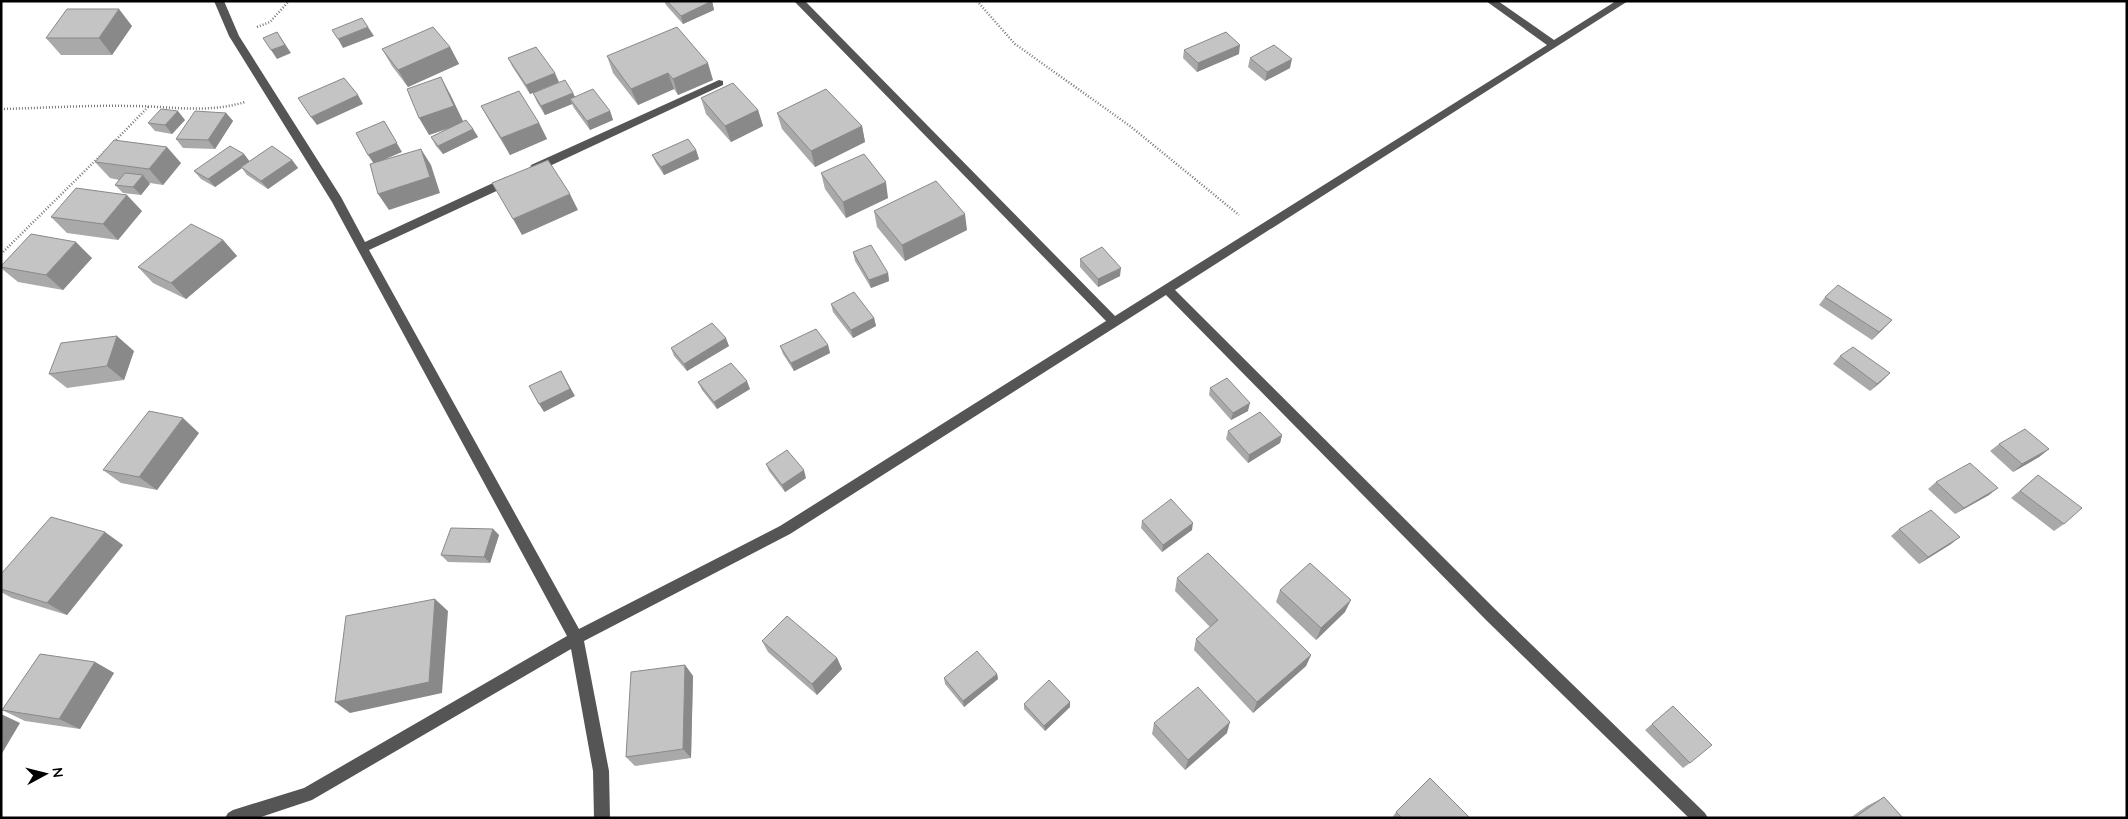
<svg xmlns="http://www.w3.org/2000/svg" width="2128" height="819" viewBox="0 0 2128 819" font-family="Quicksand,sans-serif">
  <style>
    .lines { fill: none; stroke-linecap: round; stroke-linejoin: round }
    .path { stroke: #777; stroke-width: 2.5; stroke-dasharray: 1 2; stroke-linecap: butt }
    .minor { fill: #555; fill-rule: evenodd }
    .wall { fill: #a9a9a9 }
    .shaded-wall { fill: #898989 }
    .building { fill: #c4c4c4; stroke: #898989 }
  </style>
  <rect width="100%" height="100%" fill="#fff"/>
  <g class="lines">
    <path class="path" d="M977 1 1015 44 1130 126 1239 215
      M257 27 270 22 289 1
      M1 109C44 108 88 105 131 106 170 106 207 114 245 102
      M114 142 148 107
      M1 254 106 150"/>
    <path class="minor" d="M214 1H224L239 36 341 197 365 242 506 177H514L515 180 514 183 369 250 579 629 780 526 1106 321 794 1H805L1115 316 1547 45 1486 1H1498L1554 40 1616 1H1628L1175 290 1496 610 1705 813 1708 818H1689L1486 620 1166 295 790 534 584 641 609 771 610 818H594L593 771 571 649 312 800 258 818H225L228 813 233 810 304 788 567 636 332 202 229 36Z
      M719 80 723 81V85L539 171 535 172 530 168 531 165Z"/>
  </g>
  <path class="wall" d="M664 1H712L714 10 683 24 666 5Z
    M132 26 112 55H61L46 38Z
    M450 47 459 64 408 87 392 66 382 49Z
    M1184 50 1239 54 1197 72 1183 58Z
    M607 56 713 80 678 95 674 89 638 105 613 73Z
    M508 58 559 82 530 94 512 66Z
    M1250 58 1290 68 1265 81 1248 67Z
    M533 93H573L575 97 610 111 613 120 590 130 574 108 572 104 545 115 537 102Z
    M450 94 463 122 473 129 478 137 443 154 436 146 431 137 454 126 429 135Z
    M701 98 758 110 763 126 731 142 706 114Z
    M481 106 539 123 547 139 510 155 490 122Z
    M226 113 233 121 215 149 183 148 176 139Z
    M777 113 862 126 865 142 815 167 782 129Z
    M185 120 172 134 155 131 148 123Z
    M696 150 699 159 664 175 656 163 652 155Z
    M244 154 249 161 292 160 298 168 268 189 247 175 242 168 215 187 201 179 194 171Z
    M95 162 181 163 163 185 150 183 141 195 123 193 115 185 119 180 110 178Z
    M821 173 888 198 846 218 825 189Z
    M142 211 118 240 67 233 51 217Z
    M874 211 967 230 905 261 877 227Z
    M223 240 237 256 186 299 153 283 138 267Z
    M853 252 888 273 889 281 871 288 855 261Z
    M92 258 63 290 18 282 1 268V266Z
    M1080 259 1120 276 1098 287 1080 267Z
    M1825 297 1892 320 1872 340 1819 305Z
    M831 304 874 318 876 326 853 338 833 312Z
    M828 345 830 353 794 371 783 354 780 346Z
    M729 346 687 371 674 356 671 348Z
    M134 351 124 380 67 388 49 374Z
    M1840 356 1882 381 1870 391 1833 364Z
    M698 382 750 389 717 409 702 390Z
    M1210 388 1248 411 1231 420 1209 395Z
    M1228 431 1282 435 1280 443 1248 463 1226 439Z
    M199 433 157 490 121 483 103 470Z
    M1999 444 2049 449 2039 457 2013 472 1990 451Z
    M766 464 806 478 785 492 769 471Z
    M2038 475 2064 524 2054 531 2011 498Z
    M1936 482 1989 495 1955 514 1928 489Z
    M1142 521 1192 530 1162 552 1141 528Z
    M493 529 499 535 490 563 448 562 441 555Z
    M1899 529 1951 544 1919 564 1891 536Z
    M123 545 67 615 12 598 1 592V574Z
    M1177 578 1311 655 1306 666 1253 713 1194 650 1196 639 1210 627 1175 591Z
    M1280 590 1345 612 1316 640 1276 602Z
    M762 641 837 658 842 669 817 695 768 652Z
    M95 662 114 673 80 729 25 721 2 710Z
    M685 665 693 676 691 758 635 766 626 757Z
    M997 674 998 679 964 707 945 684 944 678Z
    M1070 702V707L1045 731 1024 709V704Z
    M1673 706 1690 763 1683 768 1645 730Z
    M1154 723 1227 733 1185 770 1152 734Z
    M1884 797 1903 818H1850L1867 806Z
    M1396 812 1470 818H1392Z"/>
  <path class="shaded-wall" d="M712 1 714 10 683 24 681 16Z
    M119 9 132 26 112 55 99 38Z
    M368 27 374 36 343 48 338 39Z
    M277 32 291 53 277 59 271 50Z
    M1240 45 1239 54 1197 72 1198 63Z
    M450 47 459 64 408 87 398 70Z
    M1292 59 1290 68 1265 81 1267 72Z
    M708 63 713 80 678 95 673 79Z
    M555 73 559 82 530 94 526 85Z
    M668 73 674 89 638 105 631 89Z
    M441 77 450 94 464 123 429 135 419 118Z
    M573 93 577 102 570 99 572 104 545 115 541 106Z
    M358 95 363 104 317 125 311 117Z
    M758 110 763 126 731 142 725 126Z
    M178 111 185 120 172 134 165 125Z
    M610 111 613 120 590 130 587 121Z
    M226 113 233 121 215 149 208 140Z
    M384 121 402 152 374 164 368 155Z
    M539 123 547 139 510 155 501 138Z
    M862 126 865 142 815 167 811 151Z
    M473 129 478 137 443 154 438 146Z
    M167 147 181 163 163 185 149 169Z
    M421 149 431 165 440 193 389 210 378 194Z
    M696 150 699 159 664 175 661 167Z
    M244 154 250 162 241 167 242 168 215 187 208 179Z
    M292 160 298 168 268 189 261 181Z
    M143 175 150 184 141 195 133 187Z
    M886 182 888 198 846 218 843 202Z
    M570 194 578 210 522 235 513 219Z
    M127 195 142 211 118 240 103 224Z
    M965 214 967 230 905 261 902 245Z
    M223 240 237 256 186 299 171 283Z
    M76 242 92 258 63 290 46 275Z
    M1121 268 1120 276 1098 287V279Z
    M888 273 889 281 871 288 869 280Z
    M874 318 876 326 853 338 851 330Z
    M1892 320 1872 340 1879 332Z
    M117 336 134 351 124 380 107 366Z
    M726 338 729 346 687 371 684 364Z
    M828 345 830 353 794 371 791 363Z
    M561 371 575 396 544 412 539 404Z
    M1890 373 1882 381 1870 391 1877 384Z
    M747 381 750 389 717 409 714 402Z
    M1250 403 1248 411 1231 420 1233 413Z
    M183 418 199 433 157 490 139 477Z
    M1282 435 1280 443 1248 463 1249 455Z
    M2049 449 2039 457 2013 472 2022 464Z
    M804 470 806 478 785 492 782 485Z
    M1998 488 1989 495 1955 514 1964 508Z
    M1193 523 1192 530 1162 552 1163 545Z
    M493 529 499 535 490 563 484 557Z
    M105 532 123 545 67 615 47 603Z
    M1960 537 1951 544 1919 564 1928 557Z
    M435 599 448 611 442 693 350 713 335 702Z
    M1351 600 1345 612 1316 640 1321 628Z
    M1311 655 1306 666 1253 713 1257 702Z
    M837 658 842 669 817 695 812 684Z
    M95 662 114 673 80 729 59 719Z
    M685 665 693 676 691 758 683 749Z
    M997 674 998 679 964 707 963 701Z
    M1070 702V707L1045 731 1044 726Z
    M1 714 20 723 1 755Z
    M1230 722 1227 733 1185 770 1188 760Z"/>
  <path class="building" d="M667 1H712L681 16Z
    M67 9H119L99 38H46Z
    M362 18 368 27 338 39 332 30Z
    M433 27 450 47 398 70 382 49Z
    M677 27 708 63 673 79 668 73 631 89 607 56Z
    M277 32 285 45 271 50 263 38Z
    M1226 32 1240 45 1198 63 1184 50Z
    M1274 45 1292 59 1267 72 1250 58Z
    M536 47 555 73 526 85 508 58Z
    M441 77 454 106 419 118 407 89Z
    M344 78 358 95 311 117 298 98Z
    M565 80 573 93 541 106 533 93Z
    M733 83 758 110 725 126 701 98Z
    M593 89 610 111 587 121 570 99Z
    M826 89 862 126 811 151 777 113Z
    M519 91 539 123 501 138 481 106Z
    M161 109 178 111 165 125 148 123Z
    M195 111 226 113 208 140 176 139Z
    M466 120 473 129 438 146 431 137Z
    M384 121 397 143 368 155 356 133Z
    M688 139 696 150 661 167 652 155Z
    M114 140 167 147 149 169 95 162Z
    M230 146 244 154 208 179 194 171Z
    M272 146 292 160 261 181 241 167Z
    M421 149 430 177 378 194 370 164Z
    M864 154 886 182 843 202 821 173Z
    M548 160 570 194 513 219 492 183Z
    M125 173 143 175 133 187 115 185Z
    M936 181 965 214 902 245 874 211Z
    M76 188 127 195 103 224 51 217Z
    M191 224 223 240 171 283 138 267Z
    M31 234 76 242 46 275 1 267V266Z
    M871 245 888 273 869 280 853 252Z
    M1102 247 1121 268 1098 279 1080 259Z
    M1838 285 1892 320 1879 332 1825 297Z
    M854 292 874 318 851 330 831 304Z
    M712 323 726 338 684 364 671 348Z
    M816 329 828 345 791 363 780 346Z
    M117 336 107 366 49 374 61 343Z
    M1853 347 1890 373 1877 384 1840 356Z
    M731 363 747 381 714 402 698 382Z
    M561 371 570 389 539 404 529 386Z
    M1227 378 1250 403 1233 413 1210 388Z
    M149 411 183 418 139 477 103 470Z
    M1260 412 1282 435 1249 455 1228 431Z
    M2025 429 2049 449 2022 464 1999 444Z
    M787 450 804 470 782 485 766 464Z
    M1970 463 1998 488 1964 508 1936 482Z
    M2038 475 2082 508 2064 524 2020 491Z
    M1171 499 1193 523 1163 545 1142 521Z
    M1931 510 1960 537 1928 557 1899 529Z
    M51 517 105 532 47 603 1 589V574Z
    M451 528 493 529 484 557 441 555Z
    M1208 553 1311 655 1257 702 1196 639 1218 620 1177 578Z
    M1310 563 1351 600 1321 628 1280 590Z
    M435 599 429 682 335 702 346 616Z
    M787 616 837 658 812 684 762 641Z
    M977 651 997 674 963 701 944 678Z
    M40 654 95 662 59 719 2 710Z
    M685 665 683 749 626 757 631 672Z
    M1049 680 1070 702 1044 726 1024 704Z
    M1198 687 1230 722 1188 760 1154 723Z
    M1673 706 1712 745 1690 763 1652 724Z
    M1430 778 1470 818H1402L1396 812Z
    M1884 797 1903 818H1854Z"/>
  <rect width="2128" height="819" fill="none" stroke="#000000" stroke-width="5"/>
  <g transform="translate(45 774) rotate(83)" stroke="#ffffff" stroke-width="4" paint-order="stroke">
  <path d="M0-4L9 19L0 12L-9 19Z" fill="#000000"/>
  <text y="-8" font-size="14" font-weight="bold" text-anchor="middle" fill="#000000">N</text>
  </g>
</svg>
